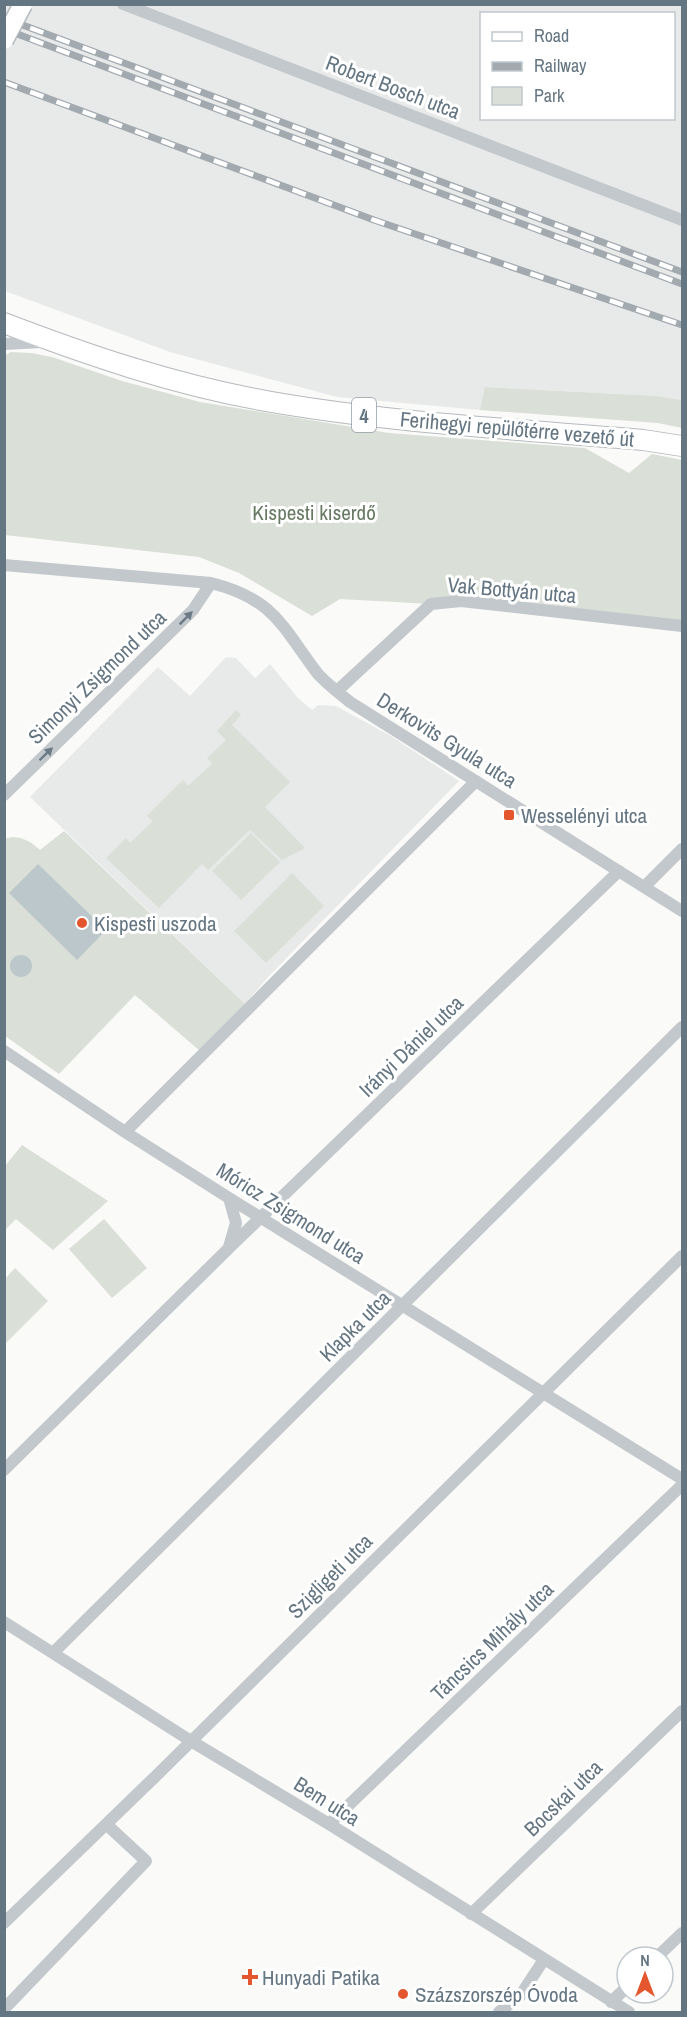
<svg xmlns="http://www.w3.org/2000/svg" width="687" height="2017" viewBox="0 0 687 2017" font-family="'Archivo Narrow',sans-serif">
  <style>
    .built { fill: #e8e9e9; fill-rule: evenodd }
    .green { fill: #dadfd7 }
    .water { fill: #bbc7cb }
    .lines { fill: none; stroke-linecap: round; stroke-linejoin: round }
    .primary-casing { stroke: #b5babe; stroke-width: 22 }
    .street { stroke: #c3c8cc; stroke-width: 12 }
    .primary { stroke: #fff; stroke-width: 20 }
    .rail-casing { stroke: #a2aab0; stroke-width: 7 }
    .rail { stroke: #fff; stroke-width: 4.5; stroke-dasharray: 14; stroke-linecap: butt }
    .secondary-bridge-casing { stroke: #b3babf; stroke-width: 21; stroke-linecap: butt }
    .secondary-bridge { stroke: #fff; stroke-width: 18 }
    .oneway { fill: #6a7a87 }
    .poi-dot { fill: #e4572e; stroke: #fff; stroke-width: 2 }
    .labels { text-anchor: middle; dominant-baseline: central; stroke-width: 6; stroke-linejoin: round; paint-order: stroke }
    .shield { fill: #fff; stroke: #939fa8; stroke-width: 1.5 }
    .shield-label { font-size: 20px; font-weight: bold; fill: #657683 }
    .street-label { font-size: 21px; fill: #657683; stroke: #fff }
    .park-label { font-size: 21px; fill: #687a64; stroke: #fff }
    .poi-label { font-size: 21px; fill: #657683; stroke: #fff; text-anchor: start }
  </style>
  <rect width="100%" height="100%" fill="#fafaf8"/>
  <path class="built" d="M4 5H682V400L657 396 486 387 480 410 337 397 170 352 5 291ZM482 14H674V118H482Z
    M226 657 236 658 255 678 270 664 297 697 312 710 318 705 336 706 391 736 459 781 268 977 245 1004 30 797 158 667 190 696Z"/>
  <path class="green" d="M11 352 31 353 52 357 122 381 200 402 389 433 585 448 629 473 652 454 682 460V624L431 604 340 599 312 616 239 573 199 557 5 535V355Z
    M485 387 657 396 682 400V428L658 423 480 410Z
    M236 710 241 715 232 725 290 782 265 807 305 848 282 860 250 830 208 870 202 864 159 908 106 858 126 838 130 843 153 821 147 816 183 780 188 786 212 764 207 758 226 740 217 731Z
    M64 831 245 1004 200 1051 135 995 59 1074 5 1036 4 839C19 834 30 841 40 850Z
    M251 833 280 862 241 900 212 871Z
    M292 873 324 906 266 963 234 931Z
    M22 1145 108 1201 53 1250 16 1219 5 1230V1166Z
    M104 1219 147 1268 112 1298 69 1249Z
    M15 1268 48 1301 5 1344V1279Z"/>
  <path class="water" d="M38 864 106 930 77 960 9 893Z
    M10 966a11 11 0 1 1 22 0a11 11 0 1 1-22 0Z"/>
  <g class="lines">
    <g class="primary-casing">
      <path id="primary" d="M4 323C90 356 176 385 266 401 390 423 517 429 643 440L682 446"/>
    </g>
    <path class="street" d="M123 4 682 220
      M4 344 42 342
      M4 565 211 583C275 599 282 627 318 674 327 684 339 693 350 702L682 911
      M337 691 431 604 461 601 682 626
      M4 795 193 610 211 583
      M644 887 682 849
      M4 1051 125 1132 229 1198 682 1479
      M125 1132 476 781
      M229 1247 236 1223 229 1198
      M4 1470 229 1248 619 871
      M4 1622 191 1741 329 1824 629 2012
      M54 1652 682 1027
      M329 1824 682 1485
      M471 1914 682 1711
      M4 1923 160 1772 682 1256
      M657 1957 682 1933
      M611 2002 627 1987
      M4 2009 146 1861 106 1824
      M499 2012 520 1996 543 1961"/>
    <use href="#primary" class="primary"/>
    <g class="rail-casing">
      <path id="rail" d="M4 18 682 272
        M4 29 682 284
        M4 82 374 220 682 325"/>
    </g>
    <use href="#rail" class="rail"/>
    <g class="secondary-bridge-casing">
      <path id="secondary-bridge" d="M4 40 23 4"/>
    </g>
    <use href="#secondary-bridge" class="secondary-bridge"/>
  </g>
  <defs><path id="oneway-solid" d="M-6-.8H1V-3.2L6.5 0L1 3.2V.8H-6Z" transform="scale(1.5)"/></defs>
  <g class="oneway">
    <use href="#oneway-solid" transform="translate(186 618) rotate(-45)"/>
    <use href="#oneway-solid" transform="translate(46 754) rotate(-44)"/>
  </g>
  <g class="poi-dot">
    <rect x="503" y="809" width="12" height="12" rx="3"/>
    <circle cx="82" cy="923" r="6"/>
    <path d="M247 1968h6v6h6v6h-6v6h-6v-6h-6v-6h6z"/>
    <circle cx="403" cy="1994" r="6"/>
  </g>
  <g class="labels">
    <rect class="shield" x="352" y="398" width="24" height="34" rx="4.5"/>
    <g class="shield-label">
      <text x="364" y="415">4</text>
    </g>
    <g class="street-label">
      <text transform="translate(393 87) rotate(21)">Robert Bosch utca</text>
      <text transform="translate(517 429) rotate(5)">Ferihegyi repülőtérre vezető út</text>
      <text transform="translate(512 590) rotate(5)">Vak Bottyán utca</text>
      <text transform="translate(97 677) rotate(-44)">Simonyi Zsigmond utca</text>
      <text transform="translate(447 740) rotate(32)">Derkovits Gyula utca</text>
      <text transform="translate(411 1046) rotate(-44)">Irányi Dániel utca</text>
      <text transform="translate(291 1213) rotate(32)">Móricz Zsigmond utca</text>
      <text transform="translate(355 1326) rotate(-45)">Klapka utca</text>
      <text transform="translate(330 1576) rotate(-45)">Szigligeti utca</text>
      <text transform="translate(492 1641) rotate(-44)">Táncsics Mihály utca</text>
      <text transform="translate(563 1798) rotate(-44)">Bocskai utca</text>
      <text transform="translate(327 1801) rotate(32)">Bem utca</text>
    </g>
    <g class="park-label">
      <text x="314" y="512">Kispesti kiserdő</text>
    </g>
    <g class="poi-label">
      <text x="521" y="815">Wesselényi utca</text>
      <text x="94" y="923">Kispesti uszoda</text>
      <text x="262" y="1977">Hunyadi Patika</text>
      <text x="415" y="1994">Százszorszép Óvoda</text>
    </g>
  </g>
  <rect width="687" height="2017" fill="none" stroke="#657683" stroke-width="12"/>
  <rect x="480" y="12" width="195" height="108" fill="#ffffff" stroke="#c1c8cd" stroke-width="1.5"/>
  <rect x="492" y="32" width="30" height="9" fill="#ffffff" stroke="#c1c8cd" stroke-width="1.5"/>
  <text x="534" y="42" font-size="18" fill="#657683">Road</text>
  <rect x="492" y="62" width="30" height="9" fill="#a2aab0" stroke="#c1c8cd" stroke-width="1.5"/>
  <text x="534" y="72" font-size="18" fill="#657683">Railway</text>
  <rect x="492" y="87" width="30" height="18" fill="#dadfd7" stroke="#c1c8cd" stroke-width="1.5"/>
  <text x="534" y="102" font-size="18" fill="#657683">Park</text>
  <g transform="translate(645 1975)"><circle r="28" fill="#ffffff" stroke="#c1c8cd" stroke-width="1.5"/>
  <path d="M0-4.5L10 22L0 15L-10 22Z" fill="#e4572e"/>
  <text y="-9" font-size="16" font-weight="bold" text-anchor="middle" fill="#657683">N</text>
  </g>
</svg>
